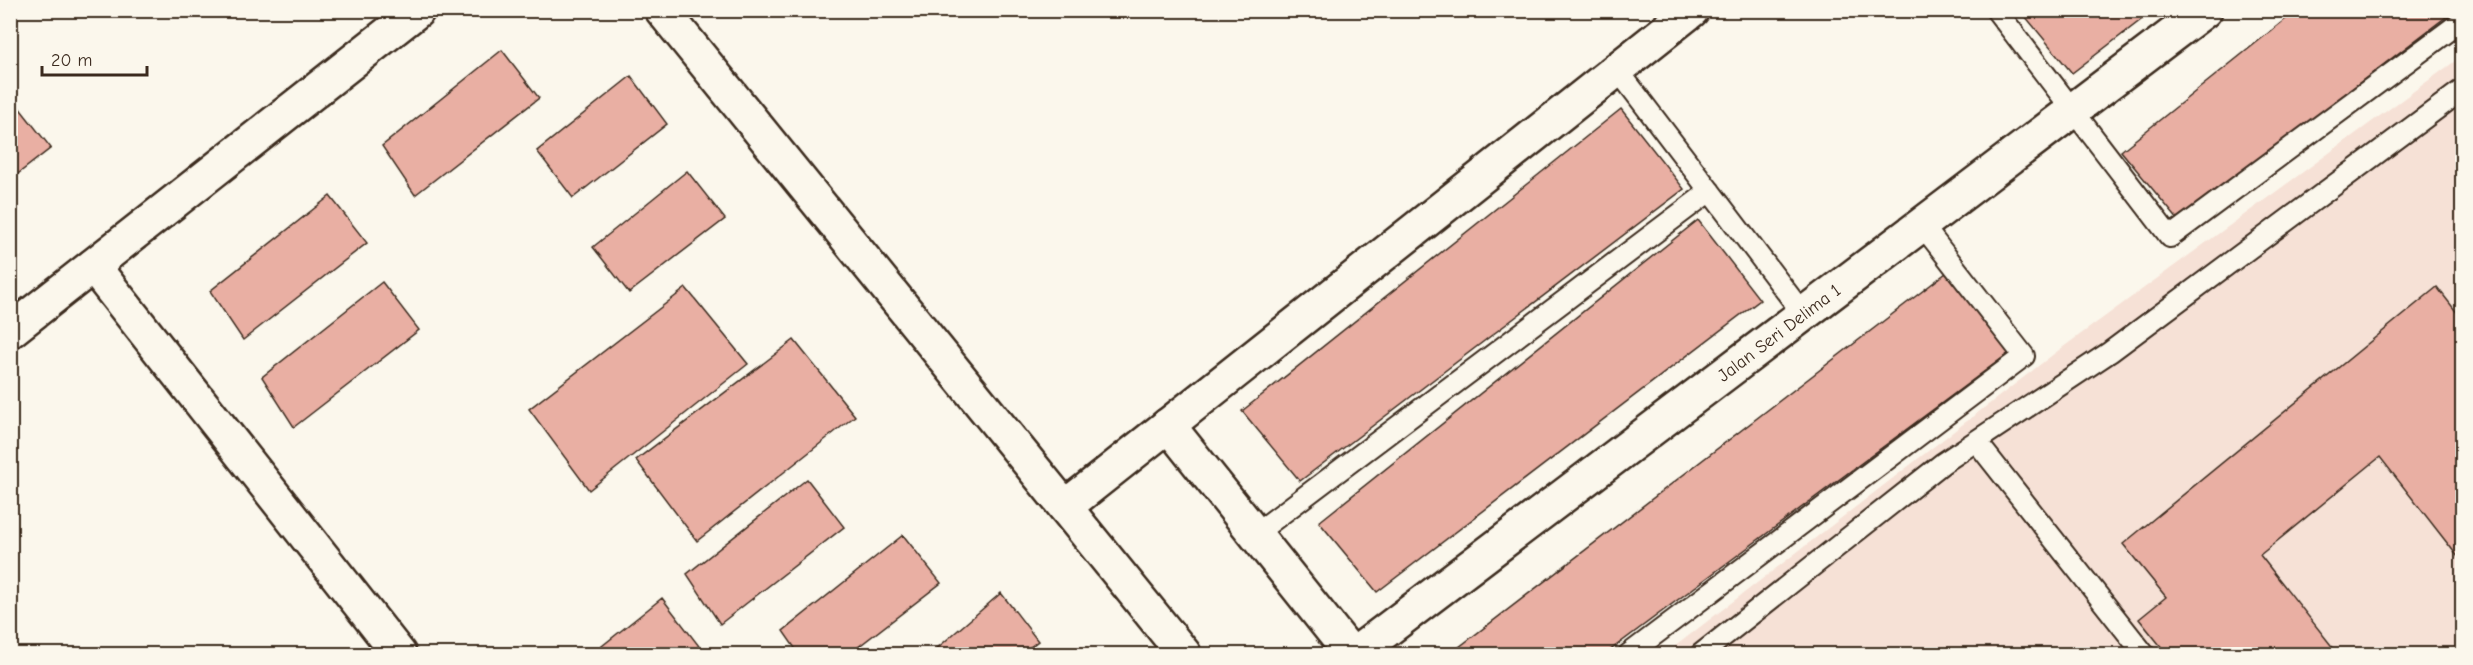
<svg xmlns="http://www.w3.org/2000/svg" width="2473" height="665" viewBox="0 0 2473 665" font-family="'Comic Neue',sans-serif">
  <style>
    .built { fill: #f6e1d6 }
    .building { fill: #e9afa3; stroke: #3b2a1e; stroke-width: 1.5 }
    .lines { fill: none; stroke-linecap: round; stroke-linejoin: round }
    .lane-casing { stroke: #3b2a1e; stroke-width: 24 }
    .street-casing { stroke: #3b2a1e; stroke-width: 38 }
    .secondary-casing { stroke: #3b2a1e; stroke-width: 38 }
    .lane { stroke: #fbf7ec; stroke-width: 20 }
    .street { stroke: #fbf7ec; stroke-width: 33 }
    .secondary { stroke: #fbf7ec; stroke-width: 33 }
    .labels { text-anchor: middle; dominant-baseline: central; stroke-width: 6; stroke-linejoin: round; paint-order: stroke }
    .street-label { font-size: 18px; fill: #3b2a1e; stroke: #fbf7ec }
  </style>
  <rect width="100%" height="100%" fill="#fbf7ec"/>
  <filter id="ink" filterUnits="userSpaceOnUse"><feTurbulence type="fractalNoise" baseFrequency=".0167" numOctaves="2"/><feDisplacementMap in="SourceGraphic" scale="12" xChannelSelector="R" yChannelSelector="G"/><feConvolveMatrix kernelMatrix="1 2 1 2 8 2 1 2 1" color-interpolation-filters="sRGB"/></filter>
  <g filter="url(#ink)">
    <path class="built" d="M2462 56V654H1665L2059 350Z"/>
    <path class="building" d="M2020 10H2154L2072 73Z
      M2297 10H2455L2179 221 2121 151Z
      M502 50 539 98 415 195 382 146Z
      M631 76 667 124 573 198 537 151Z
      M14 101 51 148 10 180V103Z
      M1621 109 1684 189 1300 481 1242 411Z
      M687 171 725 219 629 293 593 247Z
      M330 196 367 243 243 340 210 291Z
      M1698 220 1760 300 1377 592 1319 522Z
      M1946 273 2009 353 1605 654H1450Z
      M382 282 419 330 294 427 262 377Z
      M2437 287 2462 319V562L2380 457 2260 555 2338 654H2167L2139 619 2166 597 2123 544Z
      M686 288 748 364 589 490 529 409Z
      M794 340 855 416 697 541 636 460Z
      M807 479 844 527 720 624 687 574Z
      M903 535 941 583 849 654H799L783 631Z
      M1001 593 1038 641 1021 654H939L935 650Z
      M662 598 699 646 689 654H592Z"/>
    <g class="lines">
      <g class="lane-casing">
        <path id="lane" d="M1996 10 2170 237 2462 21
          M1617 69 1804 315
          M1976 441 2144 654
          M1255 534 1710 191
          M1629 654 2024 356 1922 225
          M1701 654 1943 463 2110 352 2462 90"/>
      </g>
      <g class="street-casing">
        <g id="street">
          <path d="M93 266 399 654"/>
          <path d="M10 331 418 10"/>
          <path d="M1168 425 1351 654"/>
          <path d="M1065 507 1692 10"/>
          <path id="s1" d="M1355 654 2205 10"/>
        </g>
      </g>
      <g class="secondary-casing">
        <path id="secondary" d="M662 10 1184 654"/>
      </g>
      <use href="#lane" class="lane"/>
      <use href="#street" class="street"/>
      <use href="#secondary" class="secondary"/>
    </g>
  </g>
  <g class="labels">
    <g class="street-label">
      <text stroke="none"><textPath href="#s1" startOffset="532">Jalan Seri Delima 1</textPath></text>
    </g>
  </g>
  <rect width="2473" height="665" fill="none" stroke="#fbf7ec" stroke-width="36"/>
  <rect x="18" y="18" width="2437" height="629" fill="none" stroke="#3b2a1e" stroke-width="2" filter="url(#ink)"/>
  <path d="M42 66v9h105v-9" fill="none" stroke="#3b2a1e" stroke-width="3"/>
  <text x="51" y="66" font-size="18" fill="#3b2a1e" stroke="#fbf7ec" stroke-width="4.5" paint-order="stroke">20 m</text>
</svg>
